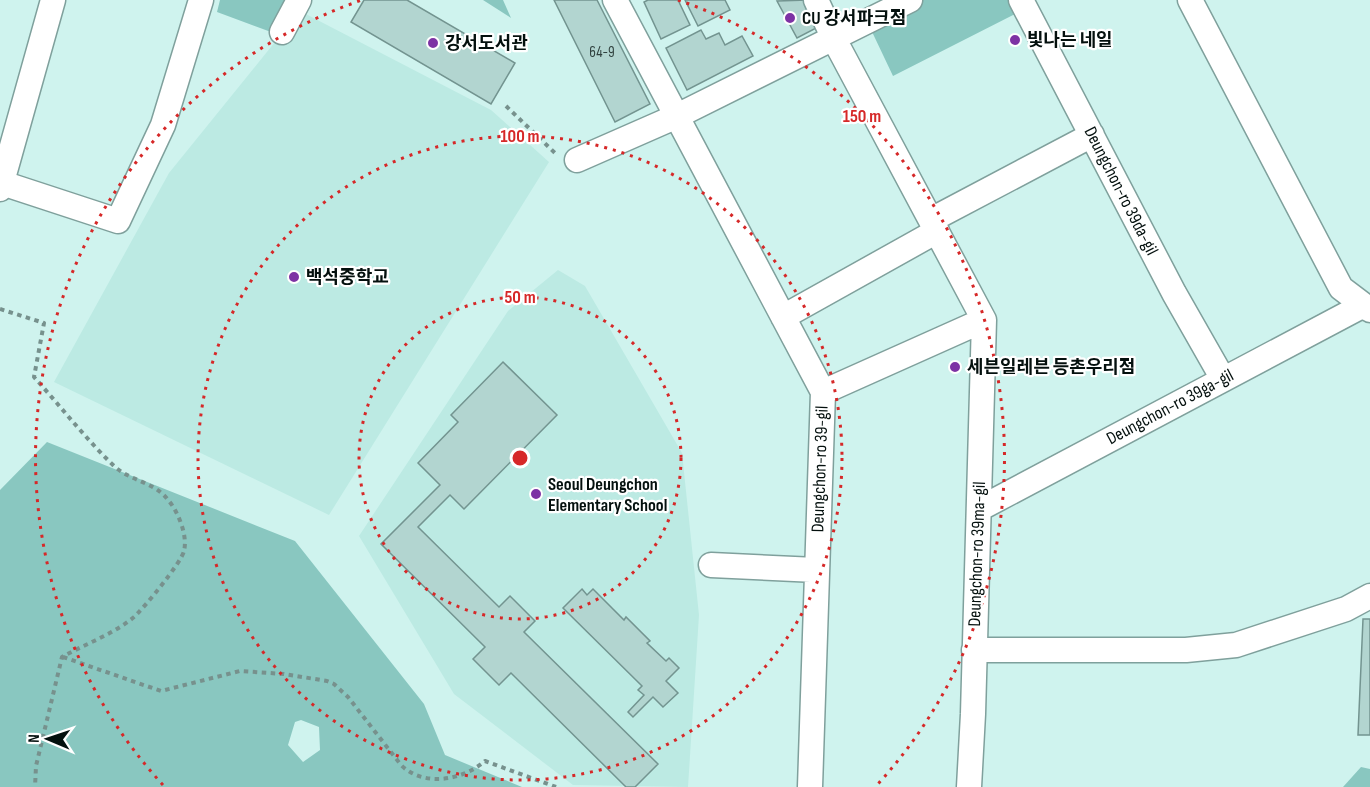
<svg xmlns="http://www.w3.org/2000/svg" width="1370" height="787" viewBox="0 0 1370 787" font-family="'Sofia Sans Condensed','Noto Sans KR',sans-serif">
  <style>
    .built { fill: #bceae3 }
    .green { fill: #89c7c0; fill-rule: evenodd }
    .building { fill: #b2d5d0; stroke: #739490; stroke-width: 1.5 }
    .lines { fill: none; stroke-linecap: round; stroke-linejoin: round }
    .minor-casing { stroke: #7fa09c; stroke-width: 27 }
    .path { stroke: #77918d; stroke-width: 4; stroke-dasharray: 4.5 4.5; stroke-linecap: butt }
    .minor { stroke: #fff; stroke-width: 24 }
    .ring { fill: none; stroke: #d62828; stroke-width: 3; stroke-dasharray: 3 6 }
    .poi-dot { fill: #7d32a4; stroke: #fff; stroke-width: 2 }
    .labels { text-anchor: middle; dominant-baseline: central; stroke-width: 4.5; stroke-linejoin: round; paint-order: stroke }
    .number-label { font-size: 15px; fill: #30413e }
    .poi-label { font-size: 18px; font-weight: bold; fill: #04100e; stroke: #fff; text-anchor: start }
    .street-label { font-size: 18px; fill: #04100e; stroke: #fff }
    .centre { fill: #d62828; stroke: #fff; stroke-width: 3 }
    .ring-label { font-size: 18px; text-anchor: middle; font-weight: bold; fill: #d62828; stroke: #fff; stroke-width: 4.5; stroke-linejoin: round; paint-order: stroke }
  </style>
  <rect width="100%" height="100%" fill="#cff3ee"/>
  <path class="built" d="M300 11 491 110 549 162 329 515 54 382 169 173Z
    M558 270 585 286 682 453 699 615 688 787 573 785 454 694 359 536 508 311Z"/>
  <path class="green" d="M220 0H296L271 32 217 12Z
    M483 0H503L511 18Z
    M899 0H1028L1031 6 893 76 865 17Z
    M47 442 295 541 424 704 445 755 522 787H0V490ZM301 720 319 727 320 750 303 762 288 745 295 722Z
    M1361 767 1370 769V787H1343Z"/>
  <path class="building" d="M364 0H407L515 63 491 104 351 22Z
    M554 0H597L650 104 615 122Z
    M648 0H678L690 25 661 39 644 2Z
    M685 0H725L730 10 698 26Z
    M808 0 822 25 797 38 777 1Z
    M701 30 706 39 719 33 725 45 742 36 753 56 687 90 666 48Z
    M503 362 557 415 464 509 450 495 418 527 499 607 510 596 535 621 524 632 658 764 635 787H626L511 673 499 685 473 659 485 647 381 544 440 485 418 463 458 422 451 415Z
    M582 589 587 595 593 589 624 620 626 617 650 641 647 643 666 661 669 658 679 668 666 681 678 693 663 707 653 697 633 717 628 712 644 695 638 690 642 686 563 608Z
    M1363 619H1370V735H1358Z"/>
  <g class="lines">
    <g class="minor-casing">
      <path id="minor" d="M615 0 823 392 810 787
        M816 0 834 39 984 320 973 714 969 787
        M1021 0 1174 293 1223 379
        M1190 0 1341 288 1370 310
        M282 32 299 0
        M577 160 675 117 910 0
        M2 183 118 221 163 125 201 0
        M0 189 53 0
        M931 220 1092 135
        M783 317 937 231
        M823 392 984 320
        M979 509 1362 306
        M711 565 816 570
        M974 650H1186L1236 645 1346 609 1370 596"/>
    </g>
    <path class="path" d="M506 106 556 154
      M0 309 44 323 34 377C61 407 86 439 114 466 130 481 155 482 168 500 178 511 188 536 184 551 181 563 144 608 134 617 114 634 85 644 62 657L36 766 35 787
      M63 657 161 691 240 671 284 674 327 681 334 684 348 697 401 765C423 787 462 781 485 761L556 787"/>
    <use href="#minor" class="minor"/>
  </g>
  <g class="ring">
    <circle cx="520" cy="458" r="161"/>
    <circle cx="520" cy="458" r="322"/>
    <path d="M163 785A484 484 0 0 1 362 0M678 0A484 484 0 0 1 877 785"/>
  </g>
  <g class="poi-dot">
    <circle cx="790" cy="18" r="6"/>
    <circle cx="1015" cy="40" r="6"/>
    <circle cx="433" cy="43" r="6"/>
    <circle cx="294" cy="277" r="6"/>
    <circle cx="955" cy="367" r="6"/>
    <circle cx="536" cy="494" r="6"/>
  </g>
  <g class="labels">
    <g class="number-label">
      <text x="602" y="52">64-9</text>
    </g>
    <g class="poi-label">
      <text x="802" y="18">CU 강서파크점</text>
      <text x="1027" y="40">빛나는 네일</text>
      <text x="445" y="43">강서도서관</text>
      <text x="306" y="277">백석중학교</text>
      <text x="967" y="367">세븐일레븐 등촌우리점</text>
      <text x="548" y="484">Seoul Deungchon<tspan x="548" dy="21">Elementary School</tspan></text>
    </g>
    <g class="street-label">
      <text transform="translate(1121 191) rotate(63)">Deungchon-ro 39da-gil</text>
      <text transform="translate(1170 407) rotate(-28)">Deungchon-ro 39ga-gil</text>
      <text transform="translate(820 469) rotate(-88)">Deungchon-ro 39-gil</text>
      <text transform="translate(977 554) rotate(-88)">Deungchon-ro 39ma-gil</text>
    </g>
  </g>
  <circle cx="520" cy="458" r="9" class="centre"/>
  <g class="ring-label">
    <text x="862" y="122">150 m</text>
    <text x="520" y="142">100 m</text>
    <text x="520" y="303">50 m</text>
  </g>
  <g transform="translate(48 739) rotate(272)" stroke="#ffffff" stroke-width="4.5" paint-order="stroke">
  <path d="M0-4.5L10 22L0 15L-10 22Z" fill="#04100e"/>
  <text y="-9" font-size="16" font-weight="bold" text-anchor="middle" fill="#04100e">N</text>
  </g>
</svg>
